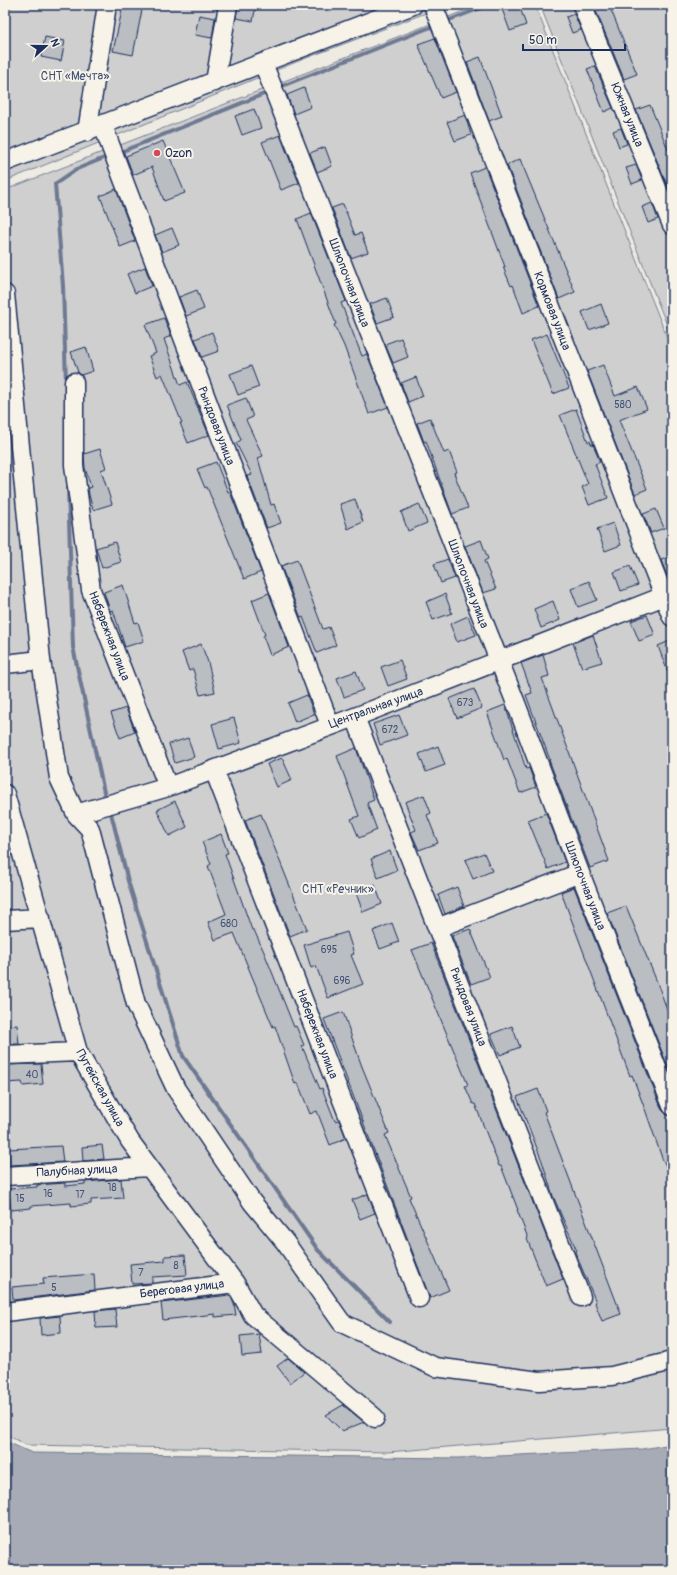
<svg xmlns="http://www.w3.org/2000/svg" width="677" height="1575" viewBox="0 0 677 1575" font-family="Pangolin,sans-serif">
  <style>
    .green { fill: #cfcfcf; stroke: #757f96 }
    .water { fill: #a6abb5; stroke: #6e7992 }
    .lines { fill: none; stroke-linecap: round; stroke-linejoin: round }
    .stream { stroke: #6e7992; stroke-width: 4 }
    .building { fill: #babdc2; stroke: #1b2f5e }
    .minor-casing { stroke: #1b2f5e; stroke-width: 21 }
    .minor { stroke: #f7f3e8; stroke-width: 18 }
    .poi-dot { fill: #d1495b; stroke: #f7f3e8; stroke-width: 1.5 }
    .labels { text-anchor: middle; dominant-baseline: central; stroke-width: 4; stroke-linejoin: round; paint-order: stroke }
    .number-label { font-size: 10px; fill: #435277 }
    .park-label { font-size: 12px; fill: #3f4f75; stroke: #f7f3e8 }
    .street-label { font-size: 12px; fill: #1b2f5e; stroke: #f7f3e8 }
    .poi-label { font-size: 12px; fill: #1b2f5e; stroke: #f7f3e8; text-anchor: start }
  </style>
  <rect width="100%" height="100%" fill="#eeebe2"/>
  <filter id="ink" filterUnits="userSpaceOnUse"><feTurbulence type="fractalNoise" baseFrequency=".025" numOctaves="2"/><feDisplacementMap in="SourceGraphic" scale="8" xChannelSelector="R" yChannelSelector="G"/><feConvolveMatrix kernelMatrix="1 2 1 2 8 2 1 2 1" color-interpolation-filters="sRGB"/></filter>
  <g filter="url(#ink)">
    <path class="green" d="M5 5H447L301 60 8 180 5 144Z
      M479 5H535L672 350V1428L388 1452 26 1445 5 1434V190Z
      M540 5H672V338Z"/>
    <path class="water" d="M5 1441 32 1453 458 1458 642 1449 672 1444V1570H5Z"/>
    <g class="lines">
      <path class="stream" d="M444 22 489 5
        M277 88 436 25
        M118 153 269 92
        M66 383 63 286 55 184 77 169 109 156
        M68 488 73 647 105 797
        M111 813 128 881 183 1056 318 1250 390 1322"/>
    </g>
    <path class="building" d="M238 5H256L253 21 236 18Z
      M514 5H519L526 25 510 31 502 9Z
      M597 5H609L637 74 624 79 594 6Z
      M123 6 142 10 133 55 113 51Z
      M574 14 581 30 572 33 566 17Z
      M199 15 215 18 212 38 195 35Z
      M45 37 65 41 61 61 41 57Z
      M435 38 456 92 441 98 418 44Z
      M480 57 502 116 489 121 467 62Z
      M595 66 613 108 604 112 587 69Z
      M304 88 311 107 294 114 287 95Z
      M650 105 672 159V197L636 110Z
      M254 109 261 128 242 135 235 116Z
      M465 115 471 135 455 141 447 122Z
      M621 128 627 144 619 147 613 131Z
      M280 135 299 183 281 190 262 142Z
      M163 141 185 193 164 201 152 167 133 175 126 156Z
      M325 147 332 166 317 172 310 153Z
      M520 159 575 292 559 299 507 165Z
      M636 165 642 180 632 184 626 168Z
      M485 167 539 306 523 313 513 285 511 286 503 267H505L470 173Z
      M116 189 135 241 120 247 100 196Z
      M652 203 658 219 648 223 642 207Z
      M343 204 355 235 361 233 368 252 351 258 332 208Z
      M311 213 346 301 341 303 362 356 367 354 388 407 369 414 344 346 334 325 336 324 297 219Z
      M172 228 179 245 162 252 155 235Z
      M145 267 152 286 135 293 127 274Z
      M197 290 204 309 186 316 179 297Z
      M387 298 394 317 377 323 370 304Z
      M601 304 608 323 589 330 582 312Z
      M164 318 171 336 164 339 180 385 187 382 209 435 188 443 180 423H182L162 374 157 377 149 356 156 353 145 325Z
      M212 332 219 351 202 357 195 339Z
      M547 334 569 388 553 394 531 340Z
      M401 338 408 357 393 363 385 344Z
      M86 347 93 371 81 375 78 372 71 352Z
      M603 365 615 396 638 387 647 409 619 420 647 489 635 494 587 371Z
      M251 366 259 387 238 395 230 374Z
      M416 377 423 396 408 402 401 383Z
      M246 398 253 417 246 420 263 456 258 458 271 505 274 504 281 523 267 528 247 476 252 475 236 443 241 440 227 405Z
      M576 409 588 442 590 441 591 444H593L600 462 595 464 608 498 589 505 582 487 588 484 560 415Z
      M430 418 444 453 449 451 457 472 454 473 468 508 452 514 426 441 424 442 417 423Z
      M100 449 106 468 101 470 112 504 93 510 89 495 88 488 91 487 85 468 84 454Z
      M216 462 228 492H230L261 572 244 579 207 487 205 488 197 469Z
      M355 499 363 522 348 529 340 504Z
      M419 504 427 523 408 531 401 512Z
      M656 509 664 528 651 533 643 514Z
      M613 523 621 545 605 551 597 529Z
      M481 540 488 559 484 561 496 589 483 593 465 546Z
      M115 542 121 562 102 568 96 548Z
      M672 556V583H670L661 560Z
      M448 559 455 578 441 583 434 564Z
      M297 560 323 629 329 627 336 645 317 653 303 617 301 618 281 566Z
      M630 566 638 585 621 591 614 572Z
      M589 581 597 600 578 607 571 589Z
      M123 585 135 623 138 622 144 641 125 647 113 610 110 611 104 592Z
      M269 593 289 647 270 655 263 636 265 635 252 600Z
      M445 594 452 613 433 620 426 602Z
      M553 601 560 620 541 628 534 609Z
      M647 615 655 635 639 641 631 621Z
      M468 616 476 635 457 642 450 624Z
      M593 635 602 662 582 668 573 643Z
      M672 640V681H671L658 646Z
      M201 644 208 662 215 692 200 695 193 669 189 671 182 652Z
      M543 655 549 676 542 678 609 861 590 868 549 760H550L526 695 532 693 521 663Z
      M400 660 407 679 388 686 381 667Z
      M356 671 363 690 344 697 337 678Z
      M474 689 482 708 457 718 449 699Z
      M307 695 314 714 295 722 288 703Z
      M505 705 526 769 529 768 536 787 520 793 507 759 504 760 487 712Z
      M126 708 135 732 120 738 111 713Z
      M399 715 407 735 380 745 373 724Z
      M234 718 241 743 219 749 212 724Z
      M188 738 194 757 175 763 169 744Z
      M438 746 445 765 426 772 419 754Z
      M356 748 374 800 367 803 377 830 359 838 351 819 359 816 337 756Z
      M282 758 292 780 277 787 267 764Z
      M424 795 431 813 427 815 438 843 419 850 411 832 416 830 405 802Z
      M175 801 187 827 169 836 157 810Z
      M546 813 565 862 548 869 528 820Z
      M261 814 307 929 290 936 245 820Z
      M221 834 228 853 225 854 252 930H254L264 952 294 1027 296 1026 304 1045 302 1046 320 1089 322 1088 335 1121 339 1120 346 1138 330 1145 317 1111 310 1114 298 1083 295 1084 275 1026 273 1027 234 933 215 940 208 922 226 914 208 866 211 864 202 842Z
      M390 851 397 870 378 878 371 859Z
      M484 853 492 871 473 879 465 860Z
      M375 885 382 904 363 912 356 893Z
      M457 887 464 906 445 914 438 895Z
      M574 887 662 1110 666 1114 672 1116V1178L662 1158 646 1112 632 1075 630 1076 561 892Z
      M626 906 657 982 672 1023V1077L607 913Z
      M392 923 399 942 380 949 373 931Z
      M470 929 490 977 471 984 452 936Z
      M347 932 354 954 351 955 363 984 328 998 316 966 311 968 304 945Z
      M431 943 563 1279 546 1286 527 1239 528 1238 517 1210H518L501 1166H499L475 1104H473L465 1086 468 1085 412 950Z
      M343 1012 361 1064 389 1133 385 1135 411 1197 409 1198 449 1290 430 1298 324 1019Z
      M17 1025 19 1044H5V1026Z
      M512 1026 520 1047 500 1055 491 1034Z
      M41 1064 43 1084 23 1086 22 1082 5 1083V1065Z
      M538 1089 546 1111 544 1112 621 1314 602 1321 595 1303 596 1302 575 1252 576 1249 553 1196 542 1161 517 1097Z
      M102 1145 104 1159 83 1161 82 1147Z
      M61 1146 63 1162 10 1165 9 1149Z
      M121 1179 123 1198 91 1200V1204L71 1206V1203L31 1206V1208L11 1210 9 1189 37 1187V1185L65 1183V1186L85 1184V1182Z
      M368 1194 375 1213 360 1219 352 1200Z
      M185 1255 187 1275 152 1277V1283L132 1284 130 1264 165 1261V1256Z
      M94 1274 95 1290 13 1300 12 1287 44 1284 43 1278Z
      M230 1295 234 1304 236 1315 215 1317V1314L163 1320 161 1303Z
      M115 1309 117 1327 96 1328 95 1311Z
      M60 1316 61 1333 41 1335 40 1318Z
      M259 1334 262 1354 242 1356 240 1336Z
      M288 1358 304 1372 290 1383 277 1366Z
      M343 1405 364 1422 342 1431 326 1415Z"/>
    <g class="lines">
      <g class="minor-casing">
        <path id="minor" d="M433 5 672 617
          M582 5 672 225
          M263 63 517 706 580 873 672 1106
          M215 82 228 5
          M103 126 330 725
          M87 132 107 5
          M5 162 413 5
          M5 294 41 660 5 664
          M74 382V465L91 590 168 787
          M41 660 59 778 76 814 90 829 136 1004 176 1089 252 1202 285 1242 342 1323 435 1367 539 1381 612 1376 672 1361
          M355 717 581 1297
          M214 770 419 1298
          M5 794 78 1052 130 1141 235 1283
          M76 814 168 787 355 717 672 593
          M5 920 41 918
          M437 928 580 873
          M5 1055 78 1052
          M5 1176 149 1167
          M5 1312 235 1283 253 1315 375 1418"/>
      </g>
      <use href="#minor" class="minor"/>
    </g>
  </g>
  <circle class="poi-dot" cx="157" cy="153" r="4"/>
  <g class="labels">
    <g class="number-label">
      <text x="623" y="405">580</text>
      <text x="465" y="703">673</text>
      <text x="390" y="730">672</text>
      <text x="229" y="924">680</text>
      <text x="329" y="950">695</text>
      <text x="342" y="981">696</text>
      <text x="32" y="1075">40</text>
      <text x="112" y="1188">18</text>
      <text x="48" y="1194">16</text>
      <text x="80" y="1195">17</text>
      <text x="20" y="1199">15</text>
      <text x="176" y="1266">8</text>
      <text x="141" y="1273">7</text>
      <text x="54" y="1288">5</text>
    </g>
    <g class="park-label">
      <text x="75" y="76">СНТ «Мечта»</text>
      <text x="338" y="889">СНТ «Речник»</text>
    </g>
    <g class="street-label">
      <text transform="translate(627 115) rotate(68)">Южная улица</text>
      <text transform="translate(349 283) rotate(69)">Шлюпочная улица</text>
      <text transform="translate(552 311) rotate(69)">Кормовая улица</text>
      <text transform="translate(216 426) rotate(69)">Рындовая улица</text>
      <text transform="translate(468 584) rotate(69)">Шлюпочная улица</text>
      <text transform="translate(109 636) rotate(69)">Набережная улица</text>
      <text transform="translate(376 708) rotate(-20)">Центральная улица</text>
      <text transform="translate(585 886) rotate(69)">Шлюпочная улица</text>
      <text transform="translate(468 1007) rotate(69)">Рындовая улица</text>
      <text transform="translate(317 1034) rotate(69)">Набережная улица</text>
      <text transform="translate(100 1088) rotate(61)">Путейская улица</text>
      <text transform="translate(77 1171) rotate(-3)">Палубная улица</text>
      <text transform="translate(182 1289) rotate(-7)">Береговая улица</text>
    </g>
    <g class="poi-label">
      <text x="165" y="153">Ozon</text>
    </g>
  </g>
  <rect width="677" height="1575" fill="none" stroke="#f7f3e8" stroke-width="20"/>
  <rect x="10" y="10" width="657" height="1555" fill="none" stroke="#1b2f5e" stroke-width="1.5" filter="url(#ink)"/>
  <g transform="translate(46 46) rotate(69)" stroke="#f7f3e8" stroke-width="3" paint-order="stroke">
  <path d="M0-3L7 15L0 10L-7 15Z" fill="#1b2f5e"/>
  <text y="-6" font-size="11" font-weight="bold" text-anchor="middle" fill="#1b2f5e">N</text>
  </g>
  <path d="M523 44v6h102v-6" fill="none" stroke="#1b2f5e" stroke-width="2"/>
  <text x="529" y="44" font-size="12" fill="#1b2f5e" stroke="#f7f3e8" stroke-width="3" paint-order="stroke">50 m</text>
</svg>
